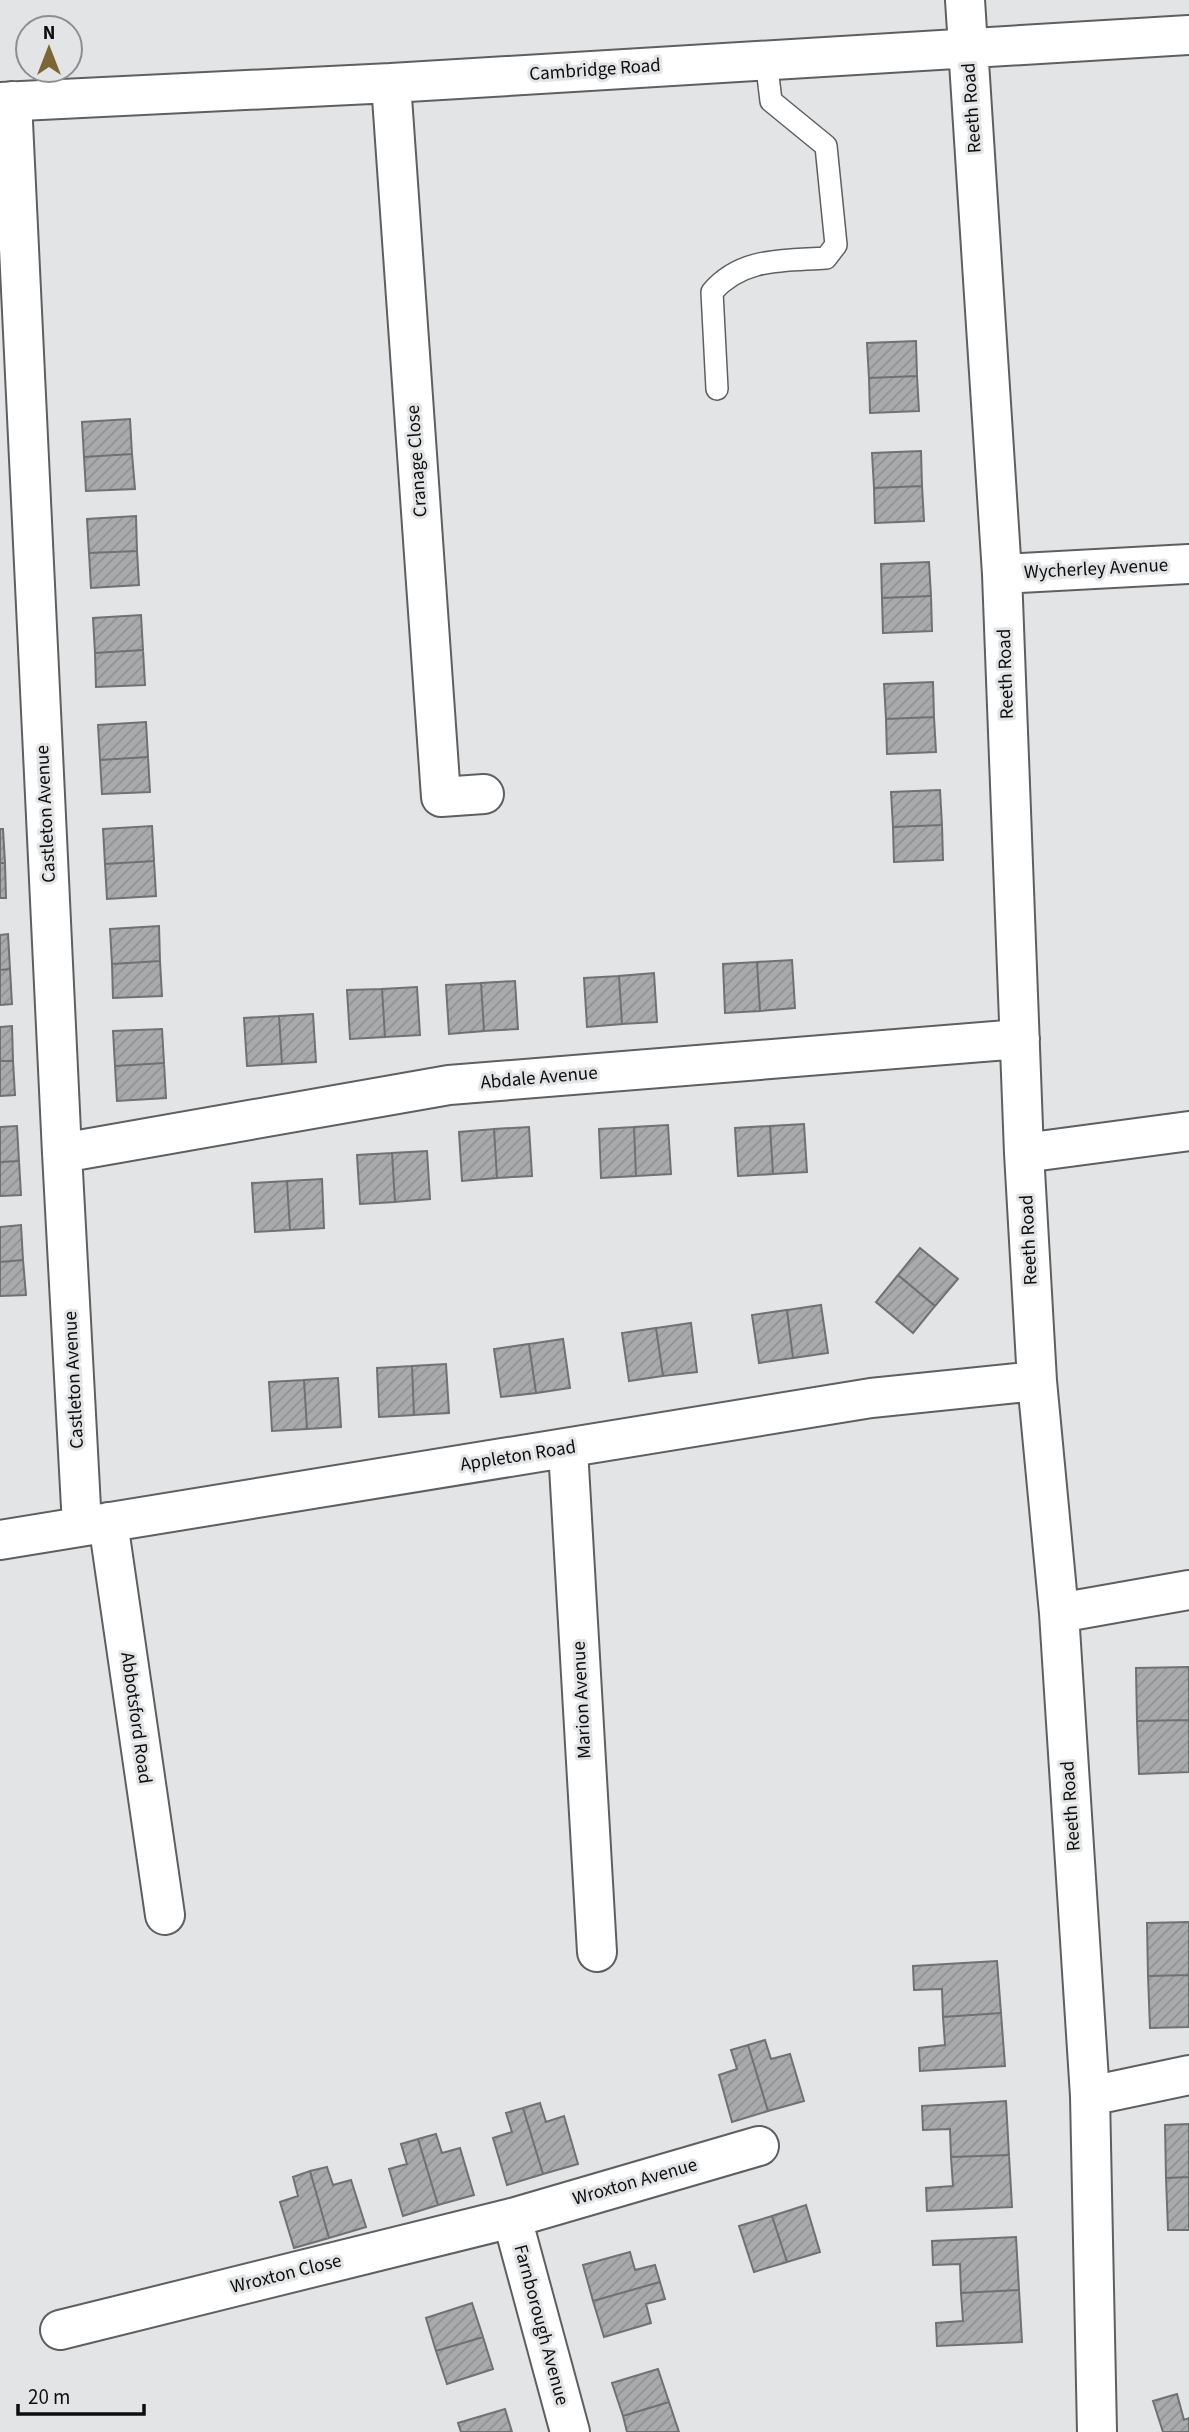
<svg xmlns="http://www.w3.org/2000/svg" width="1189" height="2432" viewBox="0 0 1189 2432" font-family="'Source Sans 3',sans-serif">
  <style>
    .building { fill: url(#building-hatch); stroke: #707173; stroke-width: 2 }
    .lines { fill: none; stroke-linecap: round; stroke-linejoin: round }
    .service-casing { stroke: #5e5f60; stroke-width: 24 }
    .minor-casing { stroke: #5e5f60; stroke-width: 42 }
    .service { stroke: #fff; stroke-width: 21 }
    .minor { stroke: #fff; stroke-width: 38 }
    .labels { text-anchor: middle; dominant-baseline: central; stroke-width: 6; stroke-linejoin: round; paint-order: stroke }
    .street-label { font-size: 19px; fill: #0d0e0e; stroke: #e3e4e6 }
  </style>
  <defs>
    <pattern id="building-hatch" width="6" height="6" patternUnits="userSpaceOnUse" patternTransform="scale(1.75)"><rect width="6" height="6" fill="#a9aaac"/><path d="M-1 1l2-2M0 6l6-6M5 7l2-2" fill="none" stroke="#909193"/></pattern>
  </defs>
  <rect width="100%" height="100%" fill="#e3e4e6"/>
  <path class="building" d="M916 341 917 376 869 378 867 343Z
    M917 376 919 411 870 413 869 378Z
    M130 419 132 454 84 457 82 422Z
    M921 451 922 486 874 488 872 453Z
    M132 454 135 489 86 491 84 457Z
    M922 486 924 521 875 523 874 488Z
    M136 516 137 551 89 553 87 519Z
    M137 551 139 585 91 588 89 553Z
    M929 562 931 596 882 598 881 564Z
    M931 596 932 631 883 633 882 598Z
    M141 615 143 650 95 653 93 618Z
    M143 650 145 685 96 687 95 653Z
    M933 682 934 717 886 719 884 684Z
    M934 717 936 752 887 754 886 719Z
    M146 722 148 757 100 760 98 725Z
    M148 757 150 792 102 794 100 760Z
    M940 790 942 825 893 827 891 792Z
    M942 825 943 860 894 862 893 827Z
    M152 826 154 861 105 864 103 829Z
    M0 829H3L5 863H0Z
    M154 861 156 896 107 899 105 864Z
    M0 863H5L6 898H0Z
    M159 926 160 961 112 964 110 929Z
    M8 934 10 969 0 970V935Z
    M792 960 795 1008 760 1011 757 962Z
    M160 961 162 996 113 998 112 964Z
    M757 962 760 1011 725 1013 723 964Z
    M10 969 12 1004 0 1005V970Z
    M654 973 657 1022 622 1024 619 976Z
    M619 976 622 1024 587 1027 584 978Z
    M515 981 518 1029 484 1031 481 983Z
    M481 983 484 1031 449 1034 446 985Z
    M417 987 420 1035 385 1037 382 989Z
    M382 989 385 1037 350 1039 347 990Z
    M313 1014 316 1062 282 1064 279 1016Z
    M279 1016 282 1064 247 1066 244 1018Z
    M12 1026 13 1061H0V1027Z
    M162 1029 164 1063 115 1066 113 1031Z
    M0 1061H13L15 1095 0 1096Z
    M164 1063 166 1098 117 1101 115 1066Z
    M804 1124 807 1172 773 1174 770 1126Z
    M668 1125 671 1174 636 1176 634 1127Z
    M17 1126 19 1161 0 1162V1127Z
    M770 1126 773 1174 738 1176 735 1128Z
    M529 1127 532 1176 497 1178 494 1129Z
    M634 1127 636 1176 601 1178 599 1129Z
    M494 1129 497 1178 462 1181 459 1132Z
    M427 1151 430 1199 395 1202 392 1153Z
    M392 1153 395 1202 360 1204 357 1155Z
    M19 1161 21 1195 0 1196V1162Z
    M322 1179 324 1228 290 1230 287 1181Z
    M287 1181 290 1230 255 1232 252 1183Z
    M21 1225 23 1260 0 1262V1227Z
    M920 1248 958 1279 935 1306 898 1275Z
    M23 1260 26 1295 0 1296V1262Z
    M898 1275 935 1306 913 1333 876 1302Z
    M821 1305 828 1353 793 1358 787 1310Z
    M787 1310 793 1358 759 1363 752 1315Z
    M691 1323 697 1372 663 1376 656 1328Z
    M656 1328 663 1376 629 1381 622 1333Z
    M563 1339 570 1388 536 1393 529 1344Z
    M529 1344 536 1393 501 1397 494 1349Z
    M446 1364 449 1413 414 1415 412 1366Z
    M412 1366 414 1415 379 1417 377 1368Z
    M338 1378 341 1427 307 1429 304 1380Z
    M304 1380 307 1429 272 1431 269 1382Z
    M1189 1667V1720L1137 1721 1136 1668Z
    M1189 1720V1772L1139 1774 1137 1721Z
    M1189 1922V1975L1148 1976 1147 1923Z
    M997 1961 1001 2013 943 2017 942 1989 914 1990 913 1966Z
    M1189 1975V2027L1150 2028 1148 1976Z
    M1001 2013 1005 2066 920 2071 919 2048 945 2045 943 2017Z
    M765 2040 771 2059 790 2054 804 2101 768 2111 748 2045Z
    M748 2045 768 2111 732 2122 719 2075 737 2069 731 2050Z
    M1006 2101 1009 2155 951 2157 950 2129 923 2130 922 2106Z
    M540 2103 546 2122 564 2116 578 2164 543 2174 523 2108Z
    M523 2108 543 2174 507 2185 493 2138 512 2132 506 2113Z
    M1189 2124V2177L1166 2178 1165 2125Z
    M436 2134 442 2153 460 2148 474 2195 438 2205 418 2139Z
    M418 2139 438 2205 403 2216 389 2169 407 2164 401 2144Z
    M1009 2155 1012 2207 927 2211 926 2188 953 2186 951 2157Z
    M327 2167 333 2185 351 2180 366 2227 329 2238 310 2171Z
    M310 2171 329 2238 294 2248 280 2202 298 2196 293 2177Z
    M1189 2177V2230H1168L1166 2178Z
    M806 2205 820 2252 787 2262 772 2216Z
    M772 2216 787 2262 754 2272 739 2226Z
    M1016 2237 1019 2290 961 2293 960 2264 933 2265 932 2241Z
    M630 2252 635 2270 655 2265 660 2282 593 2301 583 2265Z
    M660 2282 665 2299 646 2304 651 2323 604 2337 593 2301Z
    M1019 2290 1022 2342 937 2346 936 2323 963 2321 961 2293Z
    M472 2303 483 2337 436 2351 426 2318Z
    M483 2337 493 2369 447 2384 436 2351Z
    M658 2369 669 2402 623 2416 612 2383Z
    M1177 2394 1184 2420 1189 2418V2432H1163L1153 2401Z
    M669 2402 679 2432H627L623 2416Z
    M505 2409 512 2432H461L458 2423Z"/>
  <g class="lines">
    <g class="service-casing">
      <path id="service" d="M717 389 712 292C742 257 784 261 826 258L836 245 826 146 771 101 766 59"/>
    </g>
    <g class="minor-casing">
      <path id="minor" d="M965 0 1002 574 1024 1153 1037 1381 1059 1613 1090 2096 1097 2432
        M391 83 441 797 484 794
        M12 101 62 1153 82 1526
        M0 102 391 83 1189 35
        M1002 574 1189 564
        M62 1153 449 1085 1020 1039
        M1024 1153 1189 1131
        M568 1449 597 1952
        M108 1522 165 1915
        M0 1540 871 1398 1037 1381
        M1059 1613 1189 1590
        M1090 2096 1189 2075
        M512 2218 570 2432
        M60 2330 512 2218 759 2146"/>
    </g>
    <use href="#service" class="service"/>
    <use href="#minor" class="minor"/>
  </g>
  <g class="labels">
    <g class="street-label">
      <text transform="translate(595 70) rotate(-4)">Cambridge Road</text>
      <text transform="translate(972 108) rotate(-94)">Reeth Road</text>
      <text transform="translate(417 461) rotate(-94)">Cranage Close</text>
      <text transform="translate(1096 569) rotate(-3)">Wycherley Avenue</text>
      <text transform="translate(1006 674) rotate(-92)">Reeth Road</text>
      <text transform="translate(46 814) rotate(-93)">Castleton Avenue</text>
      <text transform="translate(539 1078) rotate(-5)">Abdale Avenue</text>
      <text transform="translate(1029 1240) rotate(-93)">Reeth Road</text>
      <text transform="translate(74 1380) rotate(-93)">Castleton Avenue</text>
      <text transform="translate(518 1456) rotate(-9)">Appleton Road</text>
      <text transform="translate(582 1700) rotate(-93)">Marion Avenue</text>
      <text transform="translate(136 1718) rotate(82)">Abbotsford Road</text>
      <text transform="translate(1071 1806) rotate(-94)">Reeth Road</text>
      <text transform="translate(635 2182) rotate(-16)">Wroxton Avenue</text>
      <text transform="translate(286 2274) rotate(-14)">Wroxton Close</text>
      <text transform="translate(541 2325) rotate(75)">Farnborough Avenue</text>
    </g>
  </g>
  <g transform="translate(49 49)"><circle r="33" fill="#e3e4e6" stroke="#8d8e90" stroke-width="2"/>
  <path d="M0-5L12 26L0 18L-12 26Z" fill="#7c6636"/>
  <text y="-10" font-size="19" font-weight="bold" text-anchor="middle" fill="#0d0e0e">N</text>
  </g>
  <path d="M18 2404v10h126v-10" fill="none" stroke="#0d0e0e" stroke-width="3.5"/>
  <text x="28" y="2404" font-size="21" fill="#0d0e0e" stroke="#e3e4e6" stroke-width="5" paint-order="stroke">20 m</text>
</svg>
